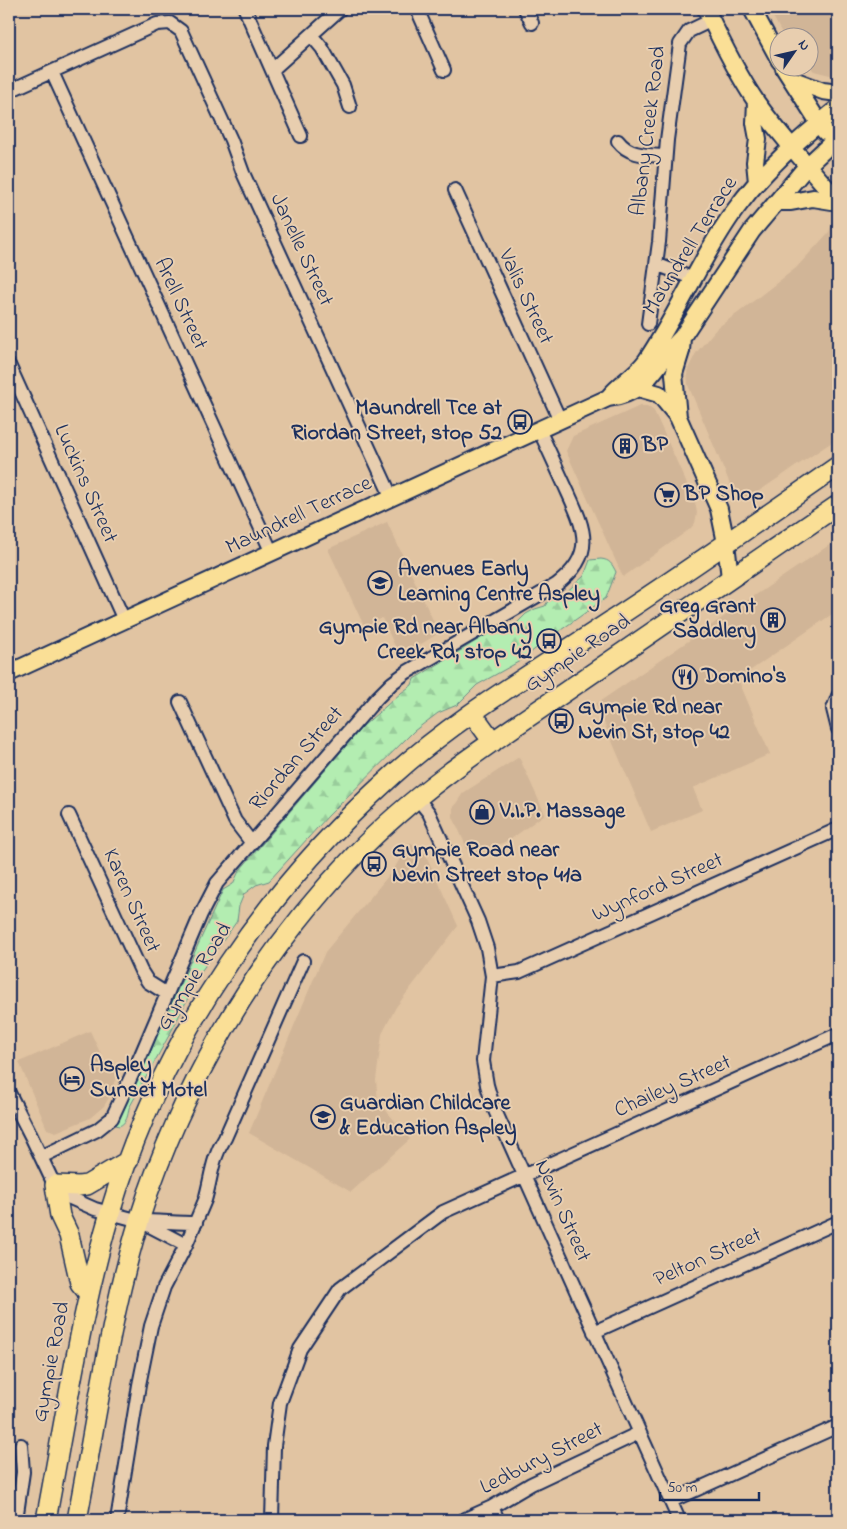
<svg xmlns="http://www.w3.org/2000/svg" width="847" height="1529" viewBox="0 0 847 1529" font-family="'Indie Flower',sans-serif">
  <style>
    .built { fill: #d1b597 }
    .forest { fill: url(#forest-firs); stroke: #678e88 }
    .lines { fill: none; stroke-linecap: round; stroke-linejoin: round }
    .minor-casing { stroke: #1b2f5e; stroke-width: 16 }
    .major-casing { stroke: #1b2f5e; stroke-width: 20 }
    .highway-casing { stroke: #1b2f5e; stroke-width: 22 }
    .minor { stroke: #e8ceaf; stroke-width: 12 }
    .major { stroke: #fadf96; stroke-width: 16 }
    .highway { stroke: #fadf96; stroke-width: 19 }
    .labels { text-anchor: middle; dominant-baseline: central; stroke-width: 4; stroke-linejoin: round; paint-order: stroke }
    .street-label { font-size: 22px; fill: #1b2f5e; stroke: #e8ceaf }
    .poi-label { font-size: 22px; font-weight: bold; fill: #1b2f5e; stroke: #e8ceaf; text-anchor: start }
  </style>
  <defs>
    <pattern id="forest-firs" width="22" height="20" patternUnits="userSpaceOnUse" patternTransform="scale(1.25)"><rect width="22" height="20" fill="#b3edb1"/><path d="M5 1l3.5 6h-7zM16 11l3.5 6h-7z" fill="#99cc9b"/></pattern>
  </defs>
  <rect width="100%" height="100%" fill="#e1c4a2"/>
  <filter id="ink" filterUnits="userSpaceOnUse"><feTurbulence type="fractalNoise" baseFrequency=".02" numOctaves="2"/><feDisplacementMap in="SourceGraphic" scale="10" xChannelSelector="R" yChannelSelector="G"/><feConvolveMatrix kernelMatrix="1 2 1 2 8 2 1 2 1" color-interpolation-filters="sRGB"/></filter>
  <g filter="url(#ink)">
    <path class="built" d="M769 9H838V77L814 71 810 67V38L784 37Z
      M834 218 838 222V438L750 497 736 498 688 385 687 371 696 353 717 328 738 313 796 268 829 232Z
      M640 406H647L654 411 695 502 697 513 695 523 690 529 623 577 566 451 573 436Z
      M387 522 439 633 400 657 382 618 365 628 328 549Z
      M838 539V610L738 679 770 754 693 788 702 810 651 832 596 704Z
      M519 757 545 814 511 839 471 857 453 817V808L463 793Z
      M409 843 423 849 458 926 396 1007 382 1034 376 1080 378 1101 410 1139 351 1192 249 1133 325 952 394 869Z
      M90 1031 105 1063 118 1069 111 1094 104 1106 90 1118 56 1132 47 1129 19 1062Z"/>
    <path class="forest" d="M601 559C610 560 612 564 616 572L606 598 544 642 520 661 477 685 457 705 438 713 414 731 328 816 269 881 256 885 244 894 239 906 237 921 202 970 172 1030 129 1108C128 1115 127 1123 119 1126L116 1125 223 890 233 884 239 871 363 726 401 693 412 685 414 679 499 627 516 624 526 614 535 609 545 606 548 601 563 595 584 576 590 560Z"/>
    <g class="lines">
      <g class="minor-casing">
        <path id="minor" d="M245 9 301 136
          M417 9 444 70
          M525 9 532 23
          M311 35 322 48 343 85 350 107
          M272 70 340 9
          M52 72 272 553
          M9 91 157 24 170 23 181 31 231 140 243 173 392 498
          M618 141C629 156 647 155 665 156
          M455 190 560 420
          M656 264 694 279
          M648 324 659 242 667 140 680 44 689 31 712 20
          M9 365 124 620
          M838 696 833 709 838 729
          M180 702 235 821 251 842
          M417 798 429 813 434 824 478 921 487 948 492 976 483 1061 487 1085 493 1106 679 1520
          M69 815 141 971 148 982 167 994
          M492 976 519 972 838 829
          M9 1093 31 1136 51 1178 68 1197 95 1209 140 1221 186 1245
          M41 1157 97 1130 112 1118 141 1055 201 914 217 883 377 698 392 683 407 672 556 585C599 553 583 526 565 486 556 467 548 448 539 430
          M140 1221C159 1221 177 1223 196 1223
          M594 1332 838 1222
          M671 1501 838 1426
          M492 1507 498 1520
          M16 1520 23 1472 21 1445
          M117 1520 139 1385 151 1326 164 1287 186 1245 205 1200C212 1176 211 1160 225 1138L303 961
          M272 1520 274 1446 280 1403 300 1349 340 1289 443 1212 838 1034
          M463 1520 492 1507 531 1484 639 1433"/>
      </g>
      <g class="major-casing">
        <path id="major" d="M706 9C721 41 737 74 757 103 782 138 811 169 838 201
          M752 9 780 61
          M784 68 825 132
          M791 79 823 91 838 93
          M756 102 755 123 758 139 755 162 757 182
          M777 202H791L813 198 838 202
          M638 388 659 394 678 417 719 509 726 543 730 578
          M609 397C620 383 636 375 646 361 679 312 701 257 735 210 764 170 800 138 838 108
          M678 417 674 374 681 351 682 337
          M9 673 608 398C649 394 656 362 682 337L752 231 807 166 838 137"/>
      </g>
      <g class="highway-casing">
        <path id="highway" d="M472 713 493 742
          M89 1294 80 1283 69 1235 60 1216 55 1185 79 1186 87 1185 128 1161
          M46 1520C67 1409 83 1295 118 1187 171 1028 268 887 393 775 458 716 535 672 608 623 686 572 762 519 838 466
          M77 1520C98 1411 112 1298 148 1193 193 1066 263 951 356 854 418 789 495 740 568 690 658 628 748 566 838 505"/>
      </g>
      <use href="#minor" class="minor"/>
      <use href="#major" class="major"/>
      <use href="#highway" class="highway"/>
    </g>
  </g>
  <defs>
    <g id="bus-ring" transform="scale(1.25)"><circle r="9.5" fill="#e8ceaf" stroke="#1b2f5e" stroke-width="1.5"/><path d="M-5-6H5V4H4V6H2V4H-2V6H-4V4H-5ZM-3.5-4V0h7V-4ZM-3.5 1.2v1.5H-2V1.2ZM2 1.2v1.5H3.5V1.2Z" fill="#1b2f5e"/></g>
    <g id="building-ring" transform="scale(1.25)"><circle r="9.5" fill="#e8ceaf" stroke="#1b2f5e" stroke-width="1.5"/><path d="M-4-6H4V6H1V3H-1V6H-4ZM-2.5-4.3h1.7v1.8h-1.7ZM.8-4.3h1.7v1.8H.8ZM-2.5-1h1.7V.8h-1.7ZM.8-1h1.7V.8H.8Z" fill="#1b2f5e"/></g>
    <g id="supermarket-ring" transform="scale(1.25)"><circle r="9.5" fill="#e8ceaf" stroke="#1b2f5e" stroke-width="1.5"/><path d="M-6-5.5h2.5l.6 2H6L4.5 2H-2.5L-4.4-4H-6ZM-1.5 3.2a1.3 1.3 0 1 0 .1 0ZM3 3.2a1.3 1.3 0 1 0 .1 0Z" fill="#1b2f5e"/></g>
    <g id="school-ring" transform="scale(1.25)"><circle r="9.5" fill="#e8ceaf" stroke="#1b2f5e" stroke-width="1.5"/><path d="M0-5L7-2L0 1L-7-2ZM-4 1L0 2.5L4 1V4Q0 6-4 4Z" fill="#1b2f5e"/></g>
    <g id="restaurant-ring" transform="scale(1.25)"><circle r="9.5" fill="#e8ceaf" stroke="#1b2f5e" stroke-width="1.5"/><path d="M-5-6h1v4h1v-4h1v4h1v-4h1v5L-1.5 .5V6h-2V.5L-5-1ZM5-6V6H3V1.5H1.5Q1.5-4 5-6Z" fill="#1b2f5e"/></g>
    <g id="shop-ring" transform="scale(1.25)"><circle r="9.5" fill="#e8ceaf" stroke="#1b2f5e" stroke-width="1.5"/><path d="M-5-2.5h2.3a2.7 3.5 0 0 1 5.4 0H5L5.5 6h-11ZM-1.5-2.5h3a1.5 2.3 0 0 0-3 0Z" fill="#1b2f5e"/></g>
    <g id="hotel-ring" transform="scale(1.25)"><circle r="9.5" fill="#e8ceaf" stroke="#1b2f5e" stroke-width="1.5"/><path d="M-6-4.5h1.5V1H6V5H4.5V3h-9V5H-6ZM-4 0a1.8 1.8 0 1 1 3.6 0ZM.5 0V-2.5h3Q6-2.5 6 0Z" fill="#1b2f5e"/></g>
  </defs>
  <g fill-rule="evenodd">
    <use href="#bus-ring" x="520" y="422"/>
    <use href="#building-ring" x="625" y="446"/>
    <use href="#supermarket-ring" x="667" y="495"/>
    <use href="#school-ring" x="380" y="583"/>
    <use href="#building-ring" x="773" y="620"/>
    <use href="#bus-ring" x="549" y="641"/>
    <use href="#restaurant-ring" x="685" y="677"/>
    <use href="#bus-ring" x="561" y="721"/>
    <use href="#shop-ring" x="482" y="812"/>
    <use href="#bus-ring" x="374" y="864"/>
    <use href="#hotel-ring" x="72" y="1079"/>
    <use href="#school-ring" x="323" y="1117"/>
  </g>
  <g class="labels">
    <g class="street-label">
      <text transform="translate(649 131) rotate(-83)">Albany Creek Road</text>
      <text transform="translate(691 246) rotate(-58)">Maundrell Terrace</text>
      <text transform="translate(301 250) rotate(65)">Janelle Street</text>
      <text transform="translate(525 297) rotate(65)">Valis Street</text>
      <text transform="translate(180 304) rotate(65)">Arell Street</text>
      <text transform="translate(85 484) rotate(66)">Luckins Street</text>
      <text transform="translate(299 516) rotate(-25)">Maundrell Terrace</text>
      <text transform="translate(578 654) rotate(-34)">Gympie Road</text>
      <text transform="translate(297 759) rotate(-49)">Riordan Street</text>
      <text transform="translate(658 888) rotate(-24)">Wynford Street</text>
      <text transform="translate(131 901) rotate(66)">Karen Street</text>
      <text transform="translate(195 977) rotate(-58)">Gympie Road</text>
      <text transform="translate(673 1087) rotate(-24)">Chailey Street</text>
      <text transform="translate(562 1211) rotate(66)">Nevin Street</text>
      <text transform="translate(708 1258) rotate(-24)">Pelton Street</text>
      <text transform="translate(52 1362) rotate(-79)">Gympie Road</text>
      <text transform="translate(542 1459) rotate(-27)">Ledbury Street</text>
    </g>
    <g class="poi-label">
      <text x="502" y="409" text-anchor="end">Maundrell Tce at<tspan x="502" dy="25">Riordan Street, stop 52</tspan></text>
      <text x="642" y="446">BP</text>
      <text x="684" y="495">BP Shop</text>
      <text x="398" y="570">Avenues Early<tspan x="398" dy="25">Learning Centre Aspley</tspan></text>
      <text x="756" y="607" text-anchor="end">Greg Grant<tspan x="756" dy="25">Saddlery</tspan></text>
      <text x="532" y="628" text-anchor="end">Gympie Rd near Albany<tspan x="532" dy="25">Creek Rd, stop 42</tspan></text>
      <text x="702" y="677">Domino's</text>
      <text x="578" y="708">Gympie Rd near<tspan x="578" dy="25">Nevin St, stop 42</tspan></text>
      <text x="500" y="812">V.I.P. Massage</text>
      <text x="392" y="851">Gympie Road near<tspan x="392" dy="25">Nevin Street stop 41a</tspan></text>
      <text x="90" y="1066">Aspley<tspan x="90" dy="25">Sunset Motel</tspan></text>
      <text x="340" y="1104">Guardian Childcare<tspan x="340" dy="25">&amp; Education Aspley</tspan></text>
    </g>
  </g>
  <rect width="847" height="1529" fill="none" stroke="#e8ceaf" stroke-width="30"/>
  <rect x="15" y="15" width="817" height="1499" fill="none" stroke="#1b2f5e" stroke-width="2" filter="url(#ink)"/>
  <g transform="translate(794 52) rotate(56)"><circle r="24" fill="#e8ceaf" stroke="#968e8f"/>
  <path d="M0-4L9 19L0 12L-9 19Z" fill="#1b2f5e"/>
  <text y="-8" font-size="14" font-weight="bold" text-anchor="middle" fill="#1b2f5e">N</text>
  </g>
  <path d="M660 1492v8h99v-8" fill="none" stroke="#1b2f5e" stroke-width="2.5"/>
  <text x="667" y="1492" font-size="15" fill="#1b2f5e" stroke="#e8ceaf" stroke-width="4" paint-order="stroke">50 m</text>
</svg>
